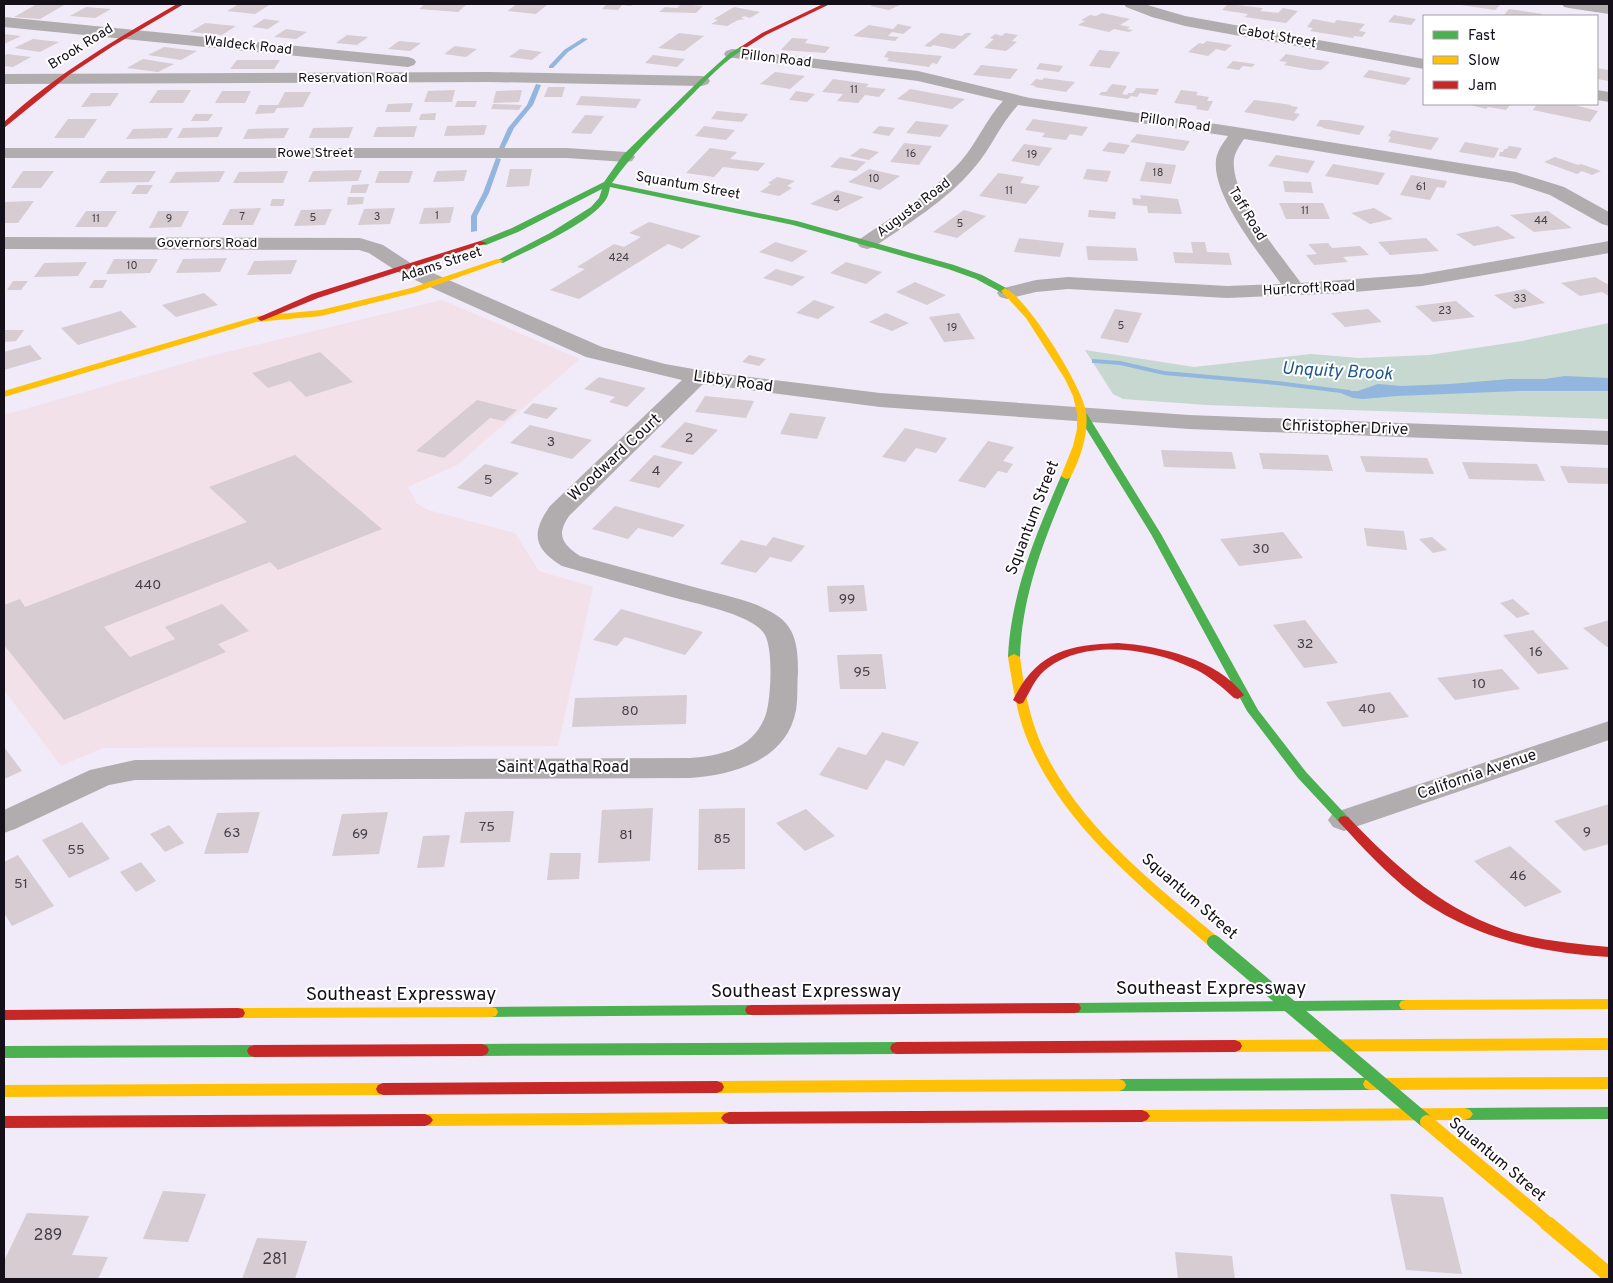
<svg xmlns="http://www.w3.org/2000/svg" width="1613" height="1283" viewBox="0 0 1613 1283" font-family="Overpass,sans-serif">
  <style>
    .education { fill: #f3e1e9 }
    .green { fill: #c6d8cf }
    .water { fill: #92b6dd }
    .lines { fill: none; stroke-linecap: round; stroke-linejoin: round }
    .stream { fill: #92b6dd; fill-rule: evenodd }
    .building { fill: #d6ccd2 }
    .street { fill: #b1acad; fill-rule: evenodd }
    .fast { fill: #4caf50; fill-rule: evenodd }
    .slow { fill: #ffc107; fill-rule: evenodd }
    .jam { fill: #c62828; fill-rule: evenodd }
    .fast-bridge { stroke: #4caf50; stroke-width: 14 }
    .slow-bridge { stroke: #ffc107; stroke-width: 14 }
    .labels { text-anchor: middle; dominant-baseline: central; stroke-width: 4; stroke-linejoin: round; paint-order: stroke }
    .far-number-label { font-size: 11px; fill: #453e47 }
    .far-street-label { font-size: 14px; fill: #150f19; stroke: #fff }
    .number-label { font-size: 14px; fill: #453e47 }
    .street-label { font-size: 16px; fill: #150f19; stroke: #fff }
    .near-number-label { font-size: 16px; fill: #453e47 }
    .water-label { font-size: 18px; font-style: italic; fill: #205989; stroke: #fff }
    .near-street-label { font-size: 19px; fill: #150f19; stroke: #fff }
  </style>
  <rect width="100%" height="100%" fill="#f1eaf8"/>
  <path class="education" d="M442 300 580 359 457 465 408 487 417 504 428 510 515 533 539 571 593 587 558 746 103 748 61 766 4 690V415L206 357Z"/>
  <path class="green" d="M1609 323V419L1207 405 1123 399 1113 394 1085 350 1194 367 1311 354 1359 358 1429 355 1522 341Z"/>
  <path class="water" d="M1565 376 1609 378V391H1519L1397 396 1363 399 1353 398 1336 391H1358L1378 384 1402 386 1450 384 1510 379H1545Z"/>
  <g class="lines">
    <path class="stream" d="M583 38 588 39 568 52 553 68H549V66L564 50Z
      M536 84 541 85 533 105 514 128 504 149H500L499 148 508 128 527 105Z
      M496 158 501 159 489 193 477 216V231L471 232V216L483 193Z
      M1092 359 1120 361 1164 371 1277 381 1349 390 1353 392 1349 394 1277 385 1164 375 1120 365 1095 363H1092Z"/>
  </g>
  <path class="building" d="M37 4H66L40 19 14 17Z
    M239 4H271L255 14 227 11Z
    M425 4H453L466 5 458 12 419 9Z
    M517 4H548L536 14 507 11Z
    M607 4H633L631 6 622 5 618 10 602 9Z
    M681 4 703 6 696 13 659 12 665 7 677 8Z
    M876 4H902L889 10 870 6Z
    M1228 4 1263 8 1260 11 1278 13 1283 8 1298 11 1286 23 1245 17 1248 14 1222 10Z
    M1454 4H1501L1495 10Z
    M86 7 111 9 95 18 70 16Z
    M734 7 760 12 750 18 744 16 741 18 745 19 738 20 727 26 711 24 718 20 714 19Z
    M1509 9 1542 14 1540 16 1504 15Z
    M1102 13 1130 19 1120 25 1130 27 1127 29 1133 30 1129 32 1114 29 1109 32 1078 25 1085 21 1081 20 1090 15 1096 16Z
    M1394 15 1416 19 1411 25 1388 22Z
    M264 19 280 21 268 29 252 27Z
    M1313 19 1334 23 1337 20 1365 24 1359 31 1366 32 1362 37 1354 36 1353 38 1310 31 1313 28 1307 27Z
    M205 23 236 26 222 35 190 32Z
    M898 24 912 27 903 34 892 32 888 36 899 37 895 41 853 36 869 25 893 29Z
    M286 29 307 32 296 39 274 37Z
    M679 33 704 36 684 51 658 48Z
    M941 33 962 36 966 33H972L954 49 933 45 931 47 924 46Z
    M1005 33 1018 35 1012 41 1017 42 1006 51 984 48 994 39 990 38 995 34 1002 36Z
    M4 34 21 36 4 44Z
    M347 35 368 37 357 45 336 43Z
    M792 38 808 39 805 43 830 47 825 53 781 50Z
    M33 39 59 42 40 52 14 48Z
    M399 41 421 43 410 51 388 49Z
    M1207 41 1232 45 1225 51 1216 49 1208 56 1188 52 1199 43 1203 44Z
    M455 46 477 49 466 57 444 54Z
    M164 47 197 51 181 60 148 55Z
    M520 49 542 52 532 60 509 57Z
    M1099 50 1120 52 1110 68 1089 66Z
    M888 51 942 56 937 64 932 63 929 67 887 61 889 58 884 57Z
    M7 54 31 57 13 67 4 66V56Z
    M1286 54 1330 62 1321 70H1312L1284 65 1287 62 1279 61Z
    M653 55 685 59 677 67 645 63Z
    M143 59 174 64 158 72 127 68Z
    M237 60H280L274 69H230Z
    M1233 61 1255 64 1252 67 1243 66 1239 70 1226 68Z
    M1040 63 1063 66 1059 72 1036 69Z
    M981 65 1018 69 1010 79 973 75Z
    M1597 68 1609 70V81L1597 79Z
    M1369 70 1411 78 1405 85 1363 77Z
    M775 72 805 76 790 89 760 84Z
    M1044 78 1075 82 1066 92 1034 87 1036 86 1030 85 1036 79 1042 80Z
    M833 79 869 84 866 87 886 89 879 97 865 95 858 103 837 101 843 94 822 92Z
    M1112 84 1127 86 1122 94 1127 95 1128 93H1133L1136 88 1159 89 1156 95 1140 93 1137 97 1131 96 1128 99 1099 95 1101 92H1106Z
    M548 87H565L562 97H544Z
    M910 89 965 99 952 109 897 99Z
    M158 90H191L183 103H149Z
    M455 90 452 102H424L428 91Z
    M522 90 519 102 493 103 496 91Z
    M1181 90 1198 92 1196 95 1209 97 1207 101H1213L1208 111 1196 109 1197 106 1174 103Z
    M222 91H251L245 103H215Z
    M796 91 815 94 807 102 789 100Z
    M285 92H311L303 107 277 108 274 113 255 114 259 105H278Z
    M91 93H119L110 106 81 107Z
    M581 96 641 99 636 108 576 105Z
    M1254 100 1292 105 1290 106 1298 107 1294 113 1300 114 1294 121 1244 112Z
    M457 101H477L475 107H455Z
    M413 103 410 112H385L388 104Z
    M493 104 522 105 519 110 491 109Z
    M1466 104H1504L1510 105 1506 110 1488 107 1486 109Z
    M1537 104H1570L1598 111 1590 122 1533 110Z
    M717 111 748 114 742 122 711 119Z
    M436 113 435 120H419L421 114Z
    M195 114H213L208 121H191Z
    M585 115 604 116 591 134 571 133Z
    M68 119H97L84 138H54Z
    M1033 119 1088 127 1082 136 1070 134 1066 140 1042 137 1045 133 1025 130Z
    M1320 120H1329L1365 126 1359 135 1322 128 1323 127 1316 126Z
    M916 121 949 125 940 137 906 133Z
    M487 125 484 135 444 136 447 126Z
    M417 126 414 137H373L377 127Z
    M704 126 735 130 726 140 695 136Z
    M879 126 895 128 889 136 872 133Z
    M223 127 218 137 177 138 183 128Z
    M353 127 349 138H309L313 128Z
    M173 128 167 138 126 139 133 129Z
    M289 128 284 138 243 139 248 129Z
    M1392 130 1407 133 1439 138 1431 150 1388 142 1391 137 1388 136Z
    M1137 134 1190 141 1184 151 1130 142Z
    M1109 142 1130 145 1124 154 1102 151Z
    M1465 142 1499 148 1494 158 1459 152Z
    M904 143 932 146 919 165 890 162Z
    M1024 144 1052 148 1039 166 1011 161Z
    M1509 146 1522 148 1516 159 1499 156 1500 152H1503L1504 149H1507Z
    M710 148 737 152 730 159 765 163 758 171 723 167 714 177 686 173Z
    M861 148 879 152 869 160 850 156Z
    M1276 155 1315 161 1308 173 1268 166Z
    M840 157 866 162 856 171 830 167Z
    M1555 157 1578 165 1581 164 1601 171 1592 175 1582 171 1577 174 1544 162Z
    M1146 162 1176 165 1171 184 1140 181Z
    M1333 164 1385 173 1378 185 1325 176Z
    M510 169H532L529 186 506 187Z
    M869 169 900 176 880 190 848 182Z
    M1087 169 1111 171 1107 182 1083 179Z
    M362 170 358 181 308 182 313 171Z
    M467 170 464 181 433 182 437 171Z
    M23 171H54L41 188H11Z
    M107 171H156L149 182 99 183Z
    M225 171 219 182 169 183 176 172Z
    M288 171 283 183H233L239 172Z
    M379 171H413L409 183H375Z
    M998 173 1024 177 1020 183 1040 186 1026 204 979 196Z
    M1411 175 1447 181 1444 188 1437 187 1430 200 1400 195Z
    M777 177 795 181 787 186 792 188 779 196 760 192 771 184 768 183Z
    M1283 181 1311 182 1313 193 1285 192Z
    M369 184 366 193H350L352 185Z
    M137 185H153L147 194H131Z
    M836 190 864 197 837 211 810 204Z
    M1140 195 1178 199 1182 214 1148 213 1147 206 1133 205 1132 198 1141 199Z
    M348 197H364L363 204 347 205Z
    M272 199H285L283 206H270Z
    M34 201 18 223H4V202Z
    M1279 203H1323L1330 219H1286Z
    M454 207 450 223 419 224 424 208Z
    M261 208 253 225H222L230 209Z
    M395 208 390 224 358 225 364 209Z
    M1374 208 1393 219 1370 224 1351 213Z
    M332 209 325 225 294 226 301 210Z
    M964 210 986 216 957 238 933 232Z
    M1089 210 1116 212 1115 219 1088 217Z
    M86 211H117L107 227H75Z
    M158 211H189L181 227 149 228Z
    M1548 211 1572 228 1534 232 1510 215Z
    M649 222 701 236 682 249 668 244 579 299 550 290 585 269 577 267 614 244 624 247 641 237 629 233Z
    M1498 226 1516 238 1474 246 1456 234Z
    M1019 238 1064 243 1060 257 1014 252Z
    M1426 238 1439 251 1390 255 1378 242Z
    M775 242 808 251 792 262 759 252Z
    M1191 242H1205L1207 252 1229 253 1232 265 1175 263 1173 252 1193 253Z
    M1328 243 1332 248 1360 246 1369 255 1343 257 1348 262 1314 265 1306 255 1317 254 1308 244Z
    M1086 246 1136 248 1138 261 1088 260Z
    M227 258 220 272 176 273 183 259Z
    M114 259H158L150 273 106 274Z
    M297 260 291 274 247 275 254 261Z
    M87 262 78 276 34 277 44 263Z
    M846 262 882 272 866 284 830 273Z
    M776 269 805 277 792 286 763 278Z
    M1595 277 1609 285V296L1602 292 1580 296 1561 283Z
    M94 280H107L103 288H89Z
    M13 281H28L21 290H7Z
    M915 282 946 295 927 305 896 292Z
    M1525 289 1545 303 1514 309 1494 295Z
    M204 293 218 305 176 317 162 305Z
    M814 300 835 307 818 319 796 313Z
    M1456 301 1475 317 1433 322 1415 306Z
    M1115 309 1142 313 1128 343 1100 338Z
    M1368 309 1382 322 1345 327 1331 313Z
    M121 311 137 327 78 345 61 328Z
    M886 313 909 323 892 331 869 322Z
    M959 313 975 339 944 342 929 317Z
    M4 330H24L16 341 4 342Z
    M30 345 42 359 4 370V352Z
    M320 352 353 382 306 397 290 381 268 388 252 373Z
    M749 355 766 359 759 366 742 362Z
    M599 377 646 388 627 407 609 402 615 397 584 389Z
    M705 396 754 401 746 418 695 412Z
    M477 400 517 410 504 421 490 418 444 458 416 451Z
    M533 403 558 408 547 419 523 413Z
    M790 413 826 417 817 439 780 434Z
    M685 422 718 430 693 455 660 447Z
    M530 425 592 440 572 459 510 443Z
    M905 428 947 438 936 453 916 448 905 462 882 457Z
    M988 441 1014 447 1003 461 1013 464 1007 473 998 471 985 488 958 481Z
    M1161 450 1232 452 1236 469 1164 467Z
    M1259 453 1328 455 1333 471 1263 469Z
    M295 455 382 529 278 570 270 562 104 627 130 657 175 639 165 627 222 604 249 631 218 644 226 652 64 720 4 645V605L20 599 25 607 247 522 209 487Z
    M654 455 683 462 659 488 629 481Z
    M1360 456 1427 458 1434 474 1366 472Z
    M1462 462 1537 464 1545 481 1469 479Z
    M485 464 519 473 491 497 457 488Z
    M1560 466 1609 468V484L1568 483Z
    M615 506 685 525 673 537 638 528 628 539 592 529Z
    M1364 528 1404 531 1407 550 1367 546Z
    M1283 532 1303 558 1239 566 1220 539Z
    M773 537 805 546 791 562 770 557 756 573 720 564 741 540 766 546Z
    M1432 537 1447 550 1433 553 1419 539Z
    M864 585 867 611 829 612 827 586Z
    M1513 599 1530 614 1517 618 1500 603Z
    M621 609 703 632 685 655 625 637 617 646 593 640Z
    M1305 620 1338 663 1304 668 1273 625Z
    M1609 620V647H1607L1583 628Z
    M1533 630 1569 669 1538 674 1503 635Z
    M882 654 886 689H840L837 655Z
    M1502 669 1520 689 1455 700 1437 678Z
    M1390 692 1409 717 1343 727 1326 702Z
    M687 695 686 724 572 727 575 698Z
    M882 732 919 742 904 766 886 760 867 790 819 775 838 747 866 755Z
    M4 747 22 771 4 779Z
    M1609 804V844L1584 851 1554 821Z
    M653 808 650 861 598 863 602 810Z
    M745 808V869L698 870 699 809Z
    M806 809 835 836 805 851 776 823Z
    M514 811 510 842 460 843 465 812Z
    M260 812 248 853 204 854 217 813Z
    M388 812 379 854 332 856 342 814Z
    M82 822 110 859 69 878 42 840Z
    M169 825 184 843 165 852 150 834Z
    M450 835 444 867 417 868 423 836Z
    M1510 846 1562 892 1525 907 1474 861Z
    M550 853H581L579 879 547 880Z
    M18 855 54 906 12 926 4 913V862Z
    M141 862 156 881 136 892 120 872Z
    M163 1191 206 1194 188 1242 143 1239Z
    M1390 1194 1443 1197 1462 1274 1406 1270Z
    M27 1213 89 1216 72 1255 108 1257 98 1279H4V1261Z
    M257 1238 307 1241 295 1279H242Z
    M1175 1252 1232 1256 1235 1279H1178Z"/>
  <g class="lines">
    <path class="street" d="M1124 4H1144L1185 16 1424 59V69L1185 26 1152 17 1126 7Z
      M1562 4 1609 5V14L1569 8 1564 7Z
      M4 17 408 57 414 59 416 62 414 65 408 67 4 27Z
      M732 49 918 71 1030 98 1223 125 1516 172 1564 187 1609 212V226L1602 224 1550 195 1513 183 1244 139C1240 145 1235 152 1234 159 1230 196 1280 254 1301 283L1422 274 1609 241V253L1422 286 1343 293 1227 298 1068 289 1036 292 1007 299 1000 297 997 293 1000 289 1036 280 1068 277 1227 286 1281 284C1260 254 1212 196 1216 160 1217 151 1223 143 1228 136L1018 105C1000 124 991 149 974 168 946 201 909 223 874 247L867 249 860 247 857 243 860 239C895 215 932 193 961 161 977 143 986 119 1003 101L918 81 726 57 724 54 726 51Z
      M490 72 702 76 708 78 710 81 708 84 702 86 490 82 4 84V74Z
      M1597 90 1609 92V102L1597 100Z
      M4 148H567L626 152 632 153 635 157 632 161 626 162 567 158H4Z
      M4 237 360 238 383 245 412 264 602 347 665 364 716 373 880 393 1189 415 1609 431V445L1189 429 880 407 703 384 569 516C556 535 562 544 580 556 620 567 661 578 701 589 727 596 757 601 779 617 797 630 798 652 798 672 797 684 798 698 796 710 787 760 734 775 690 778L135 780 109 785 15 829 4 833V810L90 770 135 760 690 758C722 756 755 748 766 714 771 698 774 644 763 632 748 613 692 603 668 596 633 586 597 576 562 566 533 548 531 533 550 506L682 380 586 357 430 287 398 272 369 253 359 250 4 249Z
      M1609 721V740L1355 827 1344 831 1333 827 1328 820 1333 813Z"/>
    <path class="fast" d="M742 46 744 47V49C721 63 703 84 684 103 658 129 633 153 612 183L797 221 954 265 982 275 1008 289V293H1002L976 279 948 269 793 225 610 187C609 192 608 197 605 201 587 225 530 249 503 263L496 261 550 233 591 207 599 198 602 189 518 232 486 245H480V241L512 228 604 182 623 155 700 80 730 53Z
      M1082 411 1087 414 1161 534 1258 710 1306 772 1348 817 1350 820 1348 823H1340L1298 778 1247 711 1151 534 1077 414Z
      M1066 473 1071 476C1046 535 1022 592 1020 657L1014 660 1010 659 1008 657C1011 592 1036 535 1061 476Z
      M1406 1000 1411 1001 1413 1005 1411 1009 1406 1010 1074 1013 1069 1012 1067 1008 1069 1004 1074 1003Z
      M752 1005 757 1006 759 1010 757 1014 752 1015 491 1017 486 1016 484 1012 486 1008 491 1007Z
      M897 1042 902 1044 904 1048 902 1052 897 1054 482 1056 477 1054 475 1050 477 1046 482 1044Z
      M254 1045 259 1047 261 1051 259 1055 254 1057 4 1058V1046Z
      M1370 1078 1375 1080 1377 1084 1375 1088 1370 1090 1119 1091 1114 1089 1112 1085 1114 1081 1119 1079Z
      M1609 1107V1119L1465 1120 1460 1118 1457 1114 1460 1110 1465 1108Z"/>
    <path class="slow" d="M497 259 504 261 417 292 321 316 256 322 4 397V391L258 316 321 310 411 288Z
      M1005 288C1026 296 1084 389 1086 412 1089 433 1080 460 1070 478L1066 479 1061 476 1073 446 1077 429V413L1073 396 1065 379 1026 318 1001 291Z
      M1014 654 1020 657C1024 687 1029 717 1042 746 1079 826 1153 883 1219 938L1221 942 1219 946 1214 947 1209 946C1142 887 1067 829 1030 746 1017 717 1013 687 1008 657Z
      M1609 999V1009L1406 1010 1401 1009 1399 1005 1401 1001 1406 1000Z
      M491 1007 496 1008 498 1012 496 1016 491 1017 238 1018 233 1017 231 1013 233 1009 238 1008Z
      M1609 1038V1050L1235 1052 1230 1050 1228 1046 1230 1042 1235 1040Z
      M1609 1077V1089L1370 1090 1365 1088 1363 1084 1365 1080 1370 1078Z
      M1119 1079 1124 1081 1126 1085 1124 1089 1119 1091 717 1093 712 1091 710 1087 712 1083 717 1081Z
      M383 1083 388 1085 390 1089 388 1093 383 1095 4 1097V1085Z
      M1465 1108 1470 1110 1473 1114 1470 1118 1465 1120 1142 1122 1137 1120 1134 1116 1137 1112 1142 1110Z
      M729 1112 734 1114 737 1118 734 1122 729 1124 425 1126 420 1124 417 1120 420 1116 425 1114Z
      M1547 1216 1553 1218 1609 1265V1279H1602L1541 1228 1539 1223 1541 1218Z"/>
    <path class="jam" d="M177 4H184L113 46 69 75 4 128V122C56 74 116 39 177 4Z
      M823 4H830L766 35 744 49 739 48 762 33Z
      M480 241 487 243 318 298 264 320 261 321 257 318 312 294Z
      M1118 643C1160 646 1217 659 1244 695L1238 699 1234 698C1221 686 1207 674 1190 667 1150 648 1081 638 1044 671 1034 680 1030 692 1023 703L1019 704 1013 700C1037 652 1067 645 1118 643Z
      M1344 816 1348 817C1397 868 1446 913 1515 933 1546 941 1578 944 1609 947V957C1540 953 1469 937 1413 894 1386 873 1363 848 1340 823L1338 820 1340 817Z
      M1074 1003 1079 1004 1081 1008 1079 1012 1074 1013 752 1015 747 1014 745 1010 747 1006 752 1005Z
      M238 1008 243 1009 245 1013 243 1017 238 1018 4 1020V1010Z
      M1235 1040 1240 1042 1242 1046 1240 1050 1235 1052 897 1054 892 1052 890 1048 892 1044 897 1042Z
      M482 1044 487 1046 489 1050 487 1054 482 1056 254 1057 249 1055 247 1051 249 1047 254 1045Z
      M717 1081 722 1083 724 1087 722 1091 717 1093 383 1095 378 1093 376 1089 378 1085 383 1083Z
      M1142 1110 1147 1112 1150 1116 1147 1120 1142 1122 729 1124 724 1122 721 1118 724 1114 729 1112Z
      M425 1114 430 1116 433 1120 430 1124 425 1126 4 1128V1116Z"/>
    <path class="fast-bridge" d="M1214 942 1427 1122"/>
    <path class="slow-bridge" d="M1427 1122 1547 1223"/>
  </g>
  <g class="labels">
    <g class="far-number-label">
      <text x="854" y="90">11</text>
      <text x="911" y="154">16</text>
      <text x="1032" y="155">19</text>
      <text x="1158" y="173">18</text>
      <text x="874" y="179">10</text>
      <text x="1421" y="187">61</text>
      <text x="1009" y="191">11</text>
      <text x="837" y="200">4</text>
      <text x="1305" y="211">11</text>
      <text x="437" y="216">1</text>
      <text x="242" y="217">7</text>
      <text x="377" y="217">3</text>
      <text x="313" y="218">5</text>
      <text x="96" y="219">11</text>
      <text x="169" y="219">9</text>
      <text x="1541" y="221">44</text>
      <text x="960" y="224">5</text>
      <text x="619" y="258">424</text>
      <text x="132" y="266">10</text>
      <text x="1520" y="299">33</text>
      <text x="1445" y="311">23</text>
      <text x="1121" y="326">5</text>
      <text x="952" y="328">19</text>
    </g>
    <g class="far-street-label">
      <text transform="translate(1277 37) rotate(10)">Cabot Street</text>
      <text transform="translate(248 46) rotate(6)">Waldeck Road</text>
      <text transform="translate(81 47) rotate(-32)">Brook Road</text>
      <text transform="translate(776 59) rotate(7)">Pillon Road</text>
      <text x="353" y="78">Reservation Road</text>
      <text transform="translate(1175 123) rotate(8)">Pillon Road</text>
      <text x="315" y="153">Rowe Street</text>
      <text transform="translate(688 186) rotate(10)">Squantum Street</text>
      <text transform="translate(914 208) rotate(-37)">Augusta Road</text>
      <text transform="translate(1247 214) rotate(59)">Taff Road</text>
      <text x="207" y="243">Governors Road</text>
      <text transform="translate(441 265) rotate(-18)">Adams Street</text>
      <text transform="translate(1309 289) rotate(-3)">Hurlcroft Road</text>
    </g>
    <g class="number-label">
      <text x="689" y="438">2</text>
      <text x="551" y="442">3</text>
      <text x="656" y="471">4</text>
      <text x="488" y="480">5</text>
      <text x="1261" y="549">30</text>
      <text x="148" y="585">440</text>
      <text x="847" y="599">99</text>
      <text x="1305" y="644">32</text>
      <text x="1536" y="652">16</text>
      <text x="862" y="672">95</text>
      <text x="1479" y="684">10</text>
      <text x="1367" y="709">40</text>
      <text x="630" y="711">80</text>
      <text x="487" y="827">75</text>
      <text x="1587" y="832">9</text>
      <text x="232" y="833">63</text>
      <text x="360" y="834">69</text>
      <text x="626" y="835">81</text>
      <text x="722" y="839">85</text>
      <text x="76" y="850">55</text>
      <text x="1518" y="876">46</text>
      <text x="21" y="884">51</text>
    </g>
    <g class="street-label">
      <text transform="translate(733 382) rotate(8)">Libby Road</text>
      <text transform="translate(1345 428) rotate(2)">Christopher Drive</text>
      <text transform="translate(615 458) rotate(-43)">Woodward Court</text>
      <text transform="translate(1033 518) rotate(-69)">Squantum Street</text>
      <text x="563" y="768">Saint Agatha Road</text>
      <text transform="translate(1477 775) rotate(-19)">California Avenue</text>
      <text transform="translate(1189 897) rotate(41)">Squantum Street</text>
      <text transform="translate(1497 1160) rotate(40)">Squantum Street</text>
    </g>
    <g class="near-number-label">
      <text x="48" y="1236">289</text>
      <text x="275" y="1260">281</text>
    </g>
    <g class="water-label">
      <text transform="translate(1337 372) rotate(3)">Unquity Brook</text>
    </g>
    <g class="near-street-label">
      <text x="1211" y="989">Southeast Expressway</text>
      <text x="806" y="992">Southeast Expressway</text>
      <text x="401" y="995">Southeast Expressway</text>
    </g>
  </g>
  <rect width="1613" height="1283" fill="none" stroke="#150f19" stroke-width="10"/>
  <rect x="1423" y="15" width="175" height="90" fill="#ffffff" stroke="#a19fa3"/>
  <rect x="1433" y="31" width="25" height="8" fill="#4caf50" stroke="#a19fa3"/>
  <text x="1468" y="40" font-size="15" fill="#150f19">Fast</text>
  <rect x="1433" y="56" width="25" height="8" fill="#ffc107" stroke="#a19fa3"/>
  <text x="1468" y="65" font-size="15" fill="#150f19">Slow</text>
  <rect x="1433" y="81" width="25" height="8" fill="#c62828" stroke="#a19fa3"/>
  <text x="1468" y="90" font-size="15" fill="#150f19">Jam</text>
</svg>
